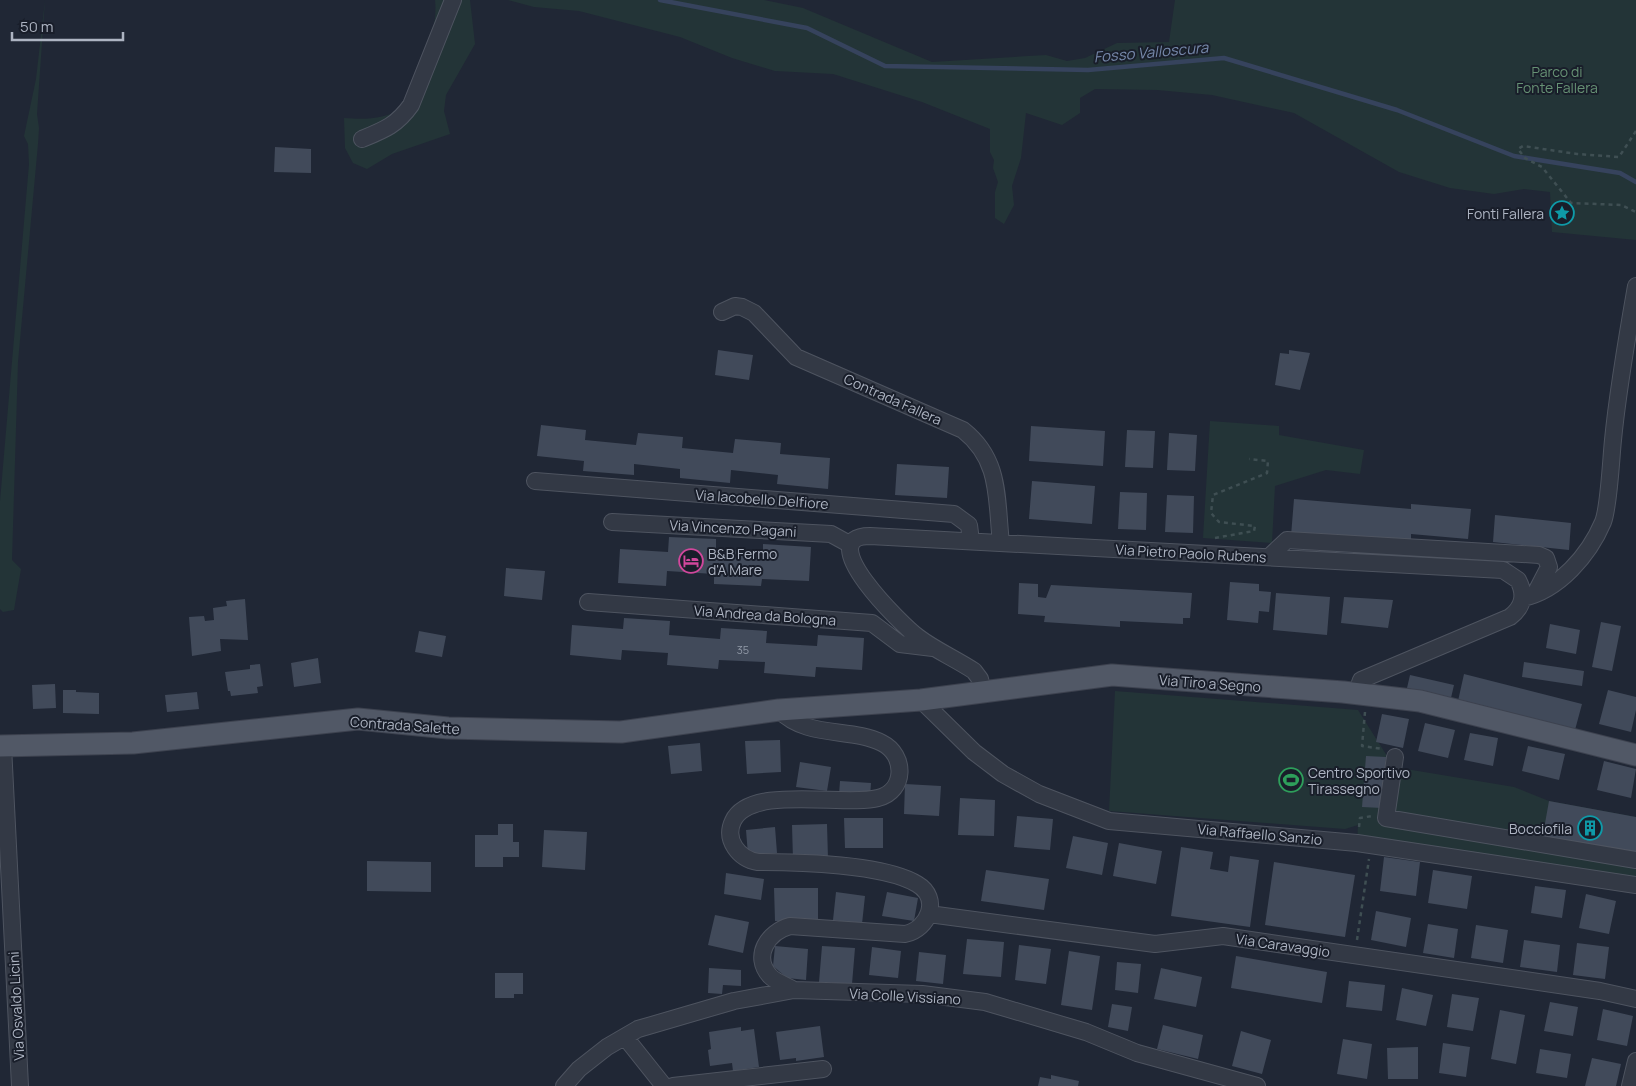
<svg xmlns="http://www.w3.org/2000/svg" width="1636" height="1086" viewBox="0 0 1636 1086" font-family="Manrope,sans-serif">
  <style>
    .green { fill: #233437 }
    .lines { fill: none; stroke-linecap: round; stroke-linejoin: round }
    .stream { stroke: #36435d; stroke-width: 4.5 }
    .building { fill: #414a5a }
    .minor-casing { stroke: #4e5460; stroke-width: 18 }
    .major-casing { stroke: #3d424f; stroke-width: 23 }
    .path { stroke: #3f4f53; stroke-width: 2.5; stroke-dasharray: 4 4; stroke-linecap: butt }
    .minor { stroke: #333945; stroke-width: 16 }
    .major { stroke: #515866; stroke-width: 21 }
    .labels { text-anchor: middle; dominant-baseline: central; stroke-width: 4; stroke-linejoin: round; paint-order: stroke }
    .number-label { font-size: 11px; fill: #929aa8 }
    .park-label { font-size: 14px; fill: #669174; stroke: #191e2a }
    .poi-label { font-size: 14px; fill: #adb4c2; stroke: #191e2a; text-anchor: end }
    .street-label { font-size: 14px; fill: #adb4c2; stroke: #191e2a }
    .water-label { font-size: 15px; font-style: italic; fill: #7688aa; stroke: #191e2a }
  </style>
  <rect width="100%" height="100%" fill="#202735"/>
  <path class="green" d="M45 0 37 114 39 128 38 144 18 362 12 560 21 569 14 610 3 612 0 609V501L29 164 28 144 24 136 36 79Z
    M435 0H470L475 44 446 95 444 111 450 134 392 154 367 169 353 163 345 148 344 118C367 120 383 119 404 108 416 75 439 36 435 0Z
    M508 0H764L803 8 932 62 1046 55 1067 61 1085 58 1117 43 1169 42 1175 0H1636V240L1552 232 1550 192 1524 189 1494 194 1450 188 1399 172 1294 113 1212 95 1157 90 1095 89 1080 98V113L1062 125 1026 113 1021 158 1012 186 1014 205 1004 224 995 218V192L998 182 993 168 994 160 990 152V129L922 102 833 74 775 71 732 58 680 37 579 11 534 7Z
    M1210 421 1279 426V435L1364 450 1360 474 1326 470 1275 486 1272 543 1203 538Z
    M1115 691 1358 710 1394 767 1514 787 1549 801 1636 817V885L1357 843 1358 825 1345 829 1109 811Z"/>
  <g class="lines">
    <path class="stream" d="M660 0 807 28 885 66 1088 70 1224 58 1397 110 1514 156 1620 173 1636 182"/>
  </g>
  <path class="building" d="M275 147 311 149V173L274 172Z
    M718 350 753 355 749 380 715 375Z
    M1289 350 1310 353 1300 390 1275 385 1280 353 1289 354Z
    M541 425 586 430 585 440 636 445 638 433 683 437 682 448 733 453 735 439 781 443 780 454 830 458 828 489 777 484 778 475 731 470 730 483 680 478V469L634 464V475L583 471 584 461 537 456Z
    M1031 426 1105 431 1103 466 1029 461Z
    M1127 430 1155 431 1153 468 1125 467Z
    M1169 433 1197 435 1195 471 1167 470Z
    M897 464 949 467 947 498 895 495Z
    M1032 481 1095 486 1092 524 1029 519Z
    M1120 492 1147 493 1146 530 1118 529Z
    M1167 495 1194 496 1193 533 1165 532Z
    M1294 499 1411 509V504L1471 509 1468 539 1411 534V541L1291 536Z
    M1495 515 1571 523 1569 550 1493 542Z
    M669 537 716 539V549L763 552V544L811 547 809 581 762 579 761 586 714 584V574L667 571 666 586 618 583 620 549 668 552Z
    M506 568 545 571 542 600 504 596Z
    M1230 582 1259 584V591L1271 592 1269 612 1259 611 1258 623 1227 620Z
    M1019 583 1038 584V597L1046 598 1051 585 1192 593 1190 618H1183V624L1120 621V627L1044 622 1045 616 1018 614Z
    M1276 593 1330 597 1327 635 1273 630Z
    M1344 597 1393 600 1388 628 1341 623Z
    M245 599 248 640 220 639 221 651 192 656 189 617 204 616 205 621 214 620 213 608 227 606 226 601Z
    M624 618 670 621 669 635 720 639 721 628 767 631 766 643 817 646 818 635 864 638 862 670 816 667 815 677 764 673 765 662 719 660 718 669 667 665 668 653 622 650 621 660 570 655 572 625 623 629Z
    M1601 622 1621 626 1612 671 1592 667Z
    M1550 624 1580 630 1576 654 1546 648Z
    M419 631 446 636 442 657 415 652Z
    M318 658 321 683 294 687 291 663Z
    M1524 662 1584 671 1582 686 1522 677Z
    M260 664 263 686 257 687 258 693 231 696 230 691H228L225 672 250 669V665Z
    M1464 674 1582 704 1575 730 1458 701Z
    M1410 675 1454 685 1451 698 1407 688Z
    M55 684 56 708 33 709 32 685Z
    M63 690H76V692L99 693V714L63 713Z
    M1608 690 1636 697V710L1631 732 1599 724Z
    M197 692 199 709 167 712 165 695Z
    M1382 714 1409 719 1403 748 1376 742Z
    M1425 723 1455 730 1448 758 1418 751Z
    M1470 733 1498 738 1493 766 1464 760Z
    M780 740 781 772 747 774 745 741Z
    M700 743 702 771 671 774 668 746Z
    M1528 746 1565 754 1559 780 1522 771Z
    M1366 756 1386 757 1382 808 1362 807Z
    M1604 761 1636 769 1631 798 1597 790Z
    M800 762 831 767 827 791 796 787Z
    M840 781 871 783 870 797 839 795Z
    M905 784 941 786 939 816 904 814Z
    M960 798 995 800 994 836 958 835Z
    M1549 801 1636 817V856L1542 840Z
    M1017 816 1053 819 1050 850 1014 847Z
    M844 818H883V848H845Z
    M498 824H513V842H519V857H503V867H475V835H498Z
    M827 824 828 859 793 860 792 825Z
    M775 827 777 853 748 855 746 830Z
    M544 830 587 832 585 870 542 867Z
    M1073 836 1108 843 1102 875 1066 868Z
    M1119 843 1162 851 1156 884 1113 876Z
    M1181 847 1213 852 1210 869 1228 872 1230 856 1259 860 1250 927 1171 916Z
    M1384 857 1420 862 1416 896 1380 891Z
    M367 861 431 862V892L367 891Z
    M1274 862 1355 875 1345 937 1265 925Z
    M986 870 1049 879 1044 910 981 901Z
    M1433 870 1472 876 1467 909 1428 903Z
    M726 873 764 879 761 900 724 894Z
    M1535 886 1566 890 1562 918 1531 913Z
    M774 888H818V921H775Z
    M836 892 865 896 862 924 833 920Z
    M887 892 918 898 914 921 882 916Z
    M1586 894 1616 901 1609 934 1579 928Z
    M1376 911 1411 918 1406 947 1371 940Z
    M715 915 749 922 743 953 708 945Z
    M1428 924 1458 929 1454 958 1423 953Z
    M1476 925 1508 930 1503 963 1471 958Z
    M967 939 1004 942 1001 977 963 974Z
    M1524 940 1560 945 1557 972 1520 967Z
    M1577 943 1609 947 1605 979 1573 975Z
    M1019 945 1051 949 1046 984 1015 980Z
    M775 946 808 949 806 980 787 978 773 966Z
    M822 946 855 948 852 984 819 982Z
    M872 947 901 951 898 978 869 975Z
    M1069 951 1100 956 1092 1010 1061 1005Z
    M919 952 946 955 943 984 916 981Z
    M1236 956 1327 972 1322 1003 1231 988Z
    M1117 962 1141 964 1138 993 1115 990Z
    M709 968 741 970V986L723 985 722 994 708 993Z
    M1161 968 1202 977 1196 1007 1154 999Z
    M495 973H523V994H514V998H495Z
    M1349 981 1385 985 1382 1011 1346 1007Z
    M1402 988 1433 995 1426 1026 1396 1020Z
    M1452 994 1479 998 1473 1031 1447 1027Z
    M1550 1002 1578 1007 1573 1036 1544 1031Z
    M1112 1004 1132 1007 1128 1031 1108 1027Z
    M1603 1009 1633 1016 1627 1046 1597 1040Z
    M1500 1010 1525 1015 1516 1064 1491 1059Z
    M1163 1025 1203 1035 1198 1059 1157 1049Z
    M820 1026 824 1057 796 1061V1058L780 1060 776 1032Z
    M741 1027V1031L754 1029 759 1067 733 1071 732 1063 710 1066 708 1050 711 1049 709 1032Z
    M1241 1031 1271 1040 1262 1074 1232 1066Z
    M1343 1039 1372 1044 1367 1079 1337 1074Z
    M1443 1043 1470 1047 1466 1077 1439 1073Z
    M1418 1047V1079H1388L1387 1048Z
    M1540 1049 1571 1054 1567 1078 1536 1073Z
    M1592 1058 1621 1064 1616 1086H1585Z
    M1051 1075 1079 1081 1078 1086H1038L1040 1077 1051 1079Z"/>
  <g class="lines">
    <g class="minor-casing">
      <path id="minor" d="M362 139C384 130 397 125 411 105L453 0
        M722 312 735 306 742 307 754 313 796 357 963 430C1001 460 996 498 1001 543
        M535 481 954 514 969 525 971 541
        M612 522 831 534 851 545
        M1269 557 1287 540 1539 555 1546 558 1549 567 1536 592
        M1523 598C1559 590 1589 555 1603 522 1609 507 1611 459 1613 440 1618 388 1627 337 1636 286
        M588 602 872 623 900 644 933 648
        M983 692 980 679 974 671C956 659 935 650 918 637 903 626 810 536 870 536L1503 570 1518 580C1526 595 1523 607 1510 617L1361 680 1356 694
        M921 700 974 752 1003 774 1039 794 1109 821 1357 843 1636 885
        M779 710C807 739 851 727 882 743 906 755 906 791 878 798 846 807 750 784 733 821 724 840 739 859 758 862 797 862 884 864 917 884 941 898 929 929 905 934L790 926C768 932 752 956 770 976 777 983 786 985 794 990
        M3 746 20 1086
        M1395 757 1386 818 1636 860
        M929 914 1155 944 1223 936 1600 991 1636 999
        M625 1037 664 1086
        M564 1086 579 1069 607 1047 638 1029 734 1001 794 990 922 994 985 1002 1086 1032 1137 1053 1257 1086
        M673 1086 823 1069
        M1630 1086 1636 1061"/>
    </g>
    <g class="major-casing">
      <path id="major" d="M0 746 133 743 358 719 448 728 621 732 779 710 921 700 1112 675 1343 692 1420 701 1636 755"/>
    </g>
    <path class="path" d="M1636 131 1619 157 1577 154 1523 146 1518 149 1525 158 1542 167 1571 203 1621 205 1636 212
      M1215 538 1254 531 1255 526 1219 522 1211 513 1213 495 1267 473 1268 461 1249 459
      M1365 712 1362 746 1383 749
      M1359 827 1360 818 1372 816
      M1357 940 1369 859"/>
    <use href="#minor" class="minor"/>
    <use href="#major" class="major"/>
  </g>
  <defs>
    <g id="sight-ring" transform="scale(1.25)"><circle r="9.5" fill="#191e2a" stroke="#0f9aa8" stroke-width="1.5"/><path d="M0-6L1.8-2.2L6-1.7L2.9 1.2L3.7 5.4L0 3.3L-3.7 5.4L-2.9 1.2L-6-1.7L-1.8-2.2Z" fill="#0f9aa8"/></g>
    <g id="hotel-ring" transform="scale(1.25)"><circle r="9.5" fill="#191e2a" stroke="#d1479c" stroke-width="1.5"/><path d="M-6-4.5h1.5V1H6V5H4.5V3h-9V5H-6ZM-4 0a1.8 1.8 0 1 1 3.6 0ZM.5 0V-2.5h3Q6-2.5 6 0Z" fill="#d1479c"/></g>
    <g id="stadium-ring" transform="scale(1.25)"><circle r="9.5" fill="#191e2a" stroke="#2e9e5b" stroke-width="1.5"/><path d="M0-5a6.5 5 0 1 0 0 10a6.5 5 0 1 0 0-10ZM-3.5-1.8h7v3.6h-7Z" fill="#2e9e5b"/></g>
    <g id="building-ring" transform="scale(1.25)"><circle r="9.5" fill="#191e2a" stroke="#0f9aa8" stroke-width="1.5"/><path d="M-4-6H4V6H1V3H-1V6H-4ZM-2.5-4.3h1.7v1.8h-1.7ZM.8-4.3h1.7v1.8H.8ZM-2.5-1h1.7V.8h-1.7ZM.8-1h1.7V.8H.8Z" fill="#0f9aa8"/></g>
  </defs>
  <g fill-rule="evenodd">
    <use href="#sight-ring" x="1562" y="213"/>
    <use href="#hotel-ring" x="691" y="561"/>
    <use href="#stadium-ring" x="1291" y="780"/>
    <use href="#building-ring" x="1590" y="828"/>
  </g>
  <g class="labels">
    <g class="number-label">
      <text x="743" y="649">35</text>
    </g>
    <g class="park-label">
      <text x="1557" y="71">Parco di<tspan x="1557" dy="16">Fonte Fallera</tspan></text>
    </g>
    <g class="poi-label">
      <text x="1544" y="213">Fonti Fallera</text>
      <text x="708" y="553" text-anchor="start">B&amp;B Fermo<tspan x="708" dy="16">d'A Mare</tspan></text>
      <text x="1308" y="772" text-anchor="start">Centro Sportivo<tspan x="1308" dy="16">Tirassegno</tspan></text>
      <text x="1572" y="828">Bocciofila</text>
    </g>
    <g class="street-label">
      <text transform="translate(893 399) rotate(24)">Contrada Fallera</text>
      <text transform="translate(762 499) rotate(4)">Via Iacobello Delfiore</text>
      <text transform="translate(733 528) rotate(3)">Via Vincenzo Pagani</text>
      <text transform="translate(1191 553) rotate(3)">Via Pietro Paolo Rubens</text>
      <text transform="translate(765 615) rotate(4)">Via Andrea da Bologna</text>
      <text transform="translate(1210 683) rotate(4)">Via Tiro a Segno</text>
      <text transform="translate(405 725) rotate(4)">Contrada Salette</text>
      <text transform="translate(1260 834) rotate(5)">Via Raffaello Sanzio</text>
      <text transform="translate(1283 945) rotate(8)">Via Caravaggio</text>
      <text transform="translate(905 996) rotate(3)">Via Colle Vissiano</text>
      <text transform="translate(16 1006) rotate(-93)">Via Osvaldo Licini</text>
    </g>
    <g class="water-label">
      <text transform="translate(1151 52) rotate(-5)">Fosso Valloscura</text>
    </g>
  </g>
  <path d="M12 32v8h111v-8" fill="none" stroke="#adb4c2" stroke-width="2.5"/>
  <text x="20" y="32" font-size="15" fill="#adb4c2" stroke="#191e2a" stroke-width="4" paint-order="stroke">50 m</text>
</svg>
